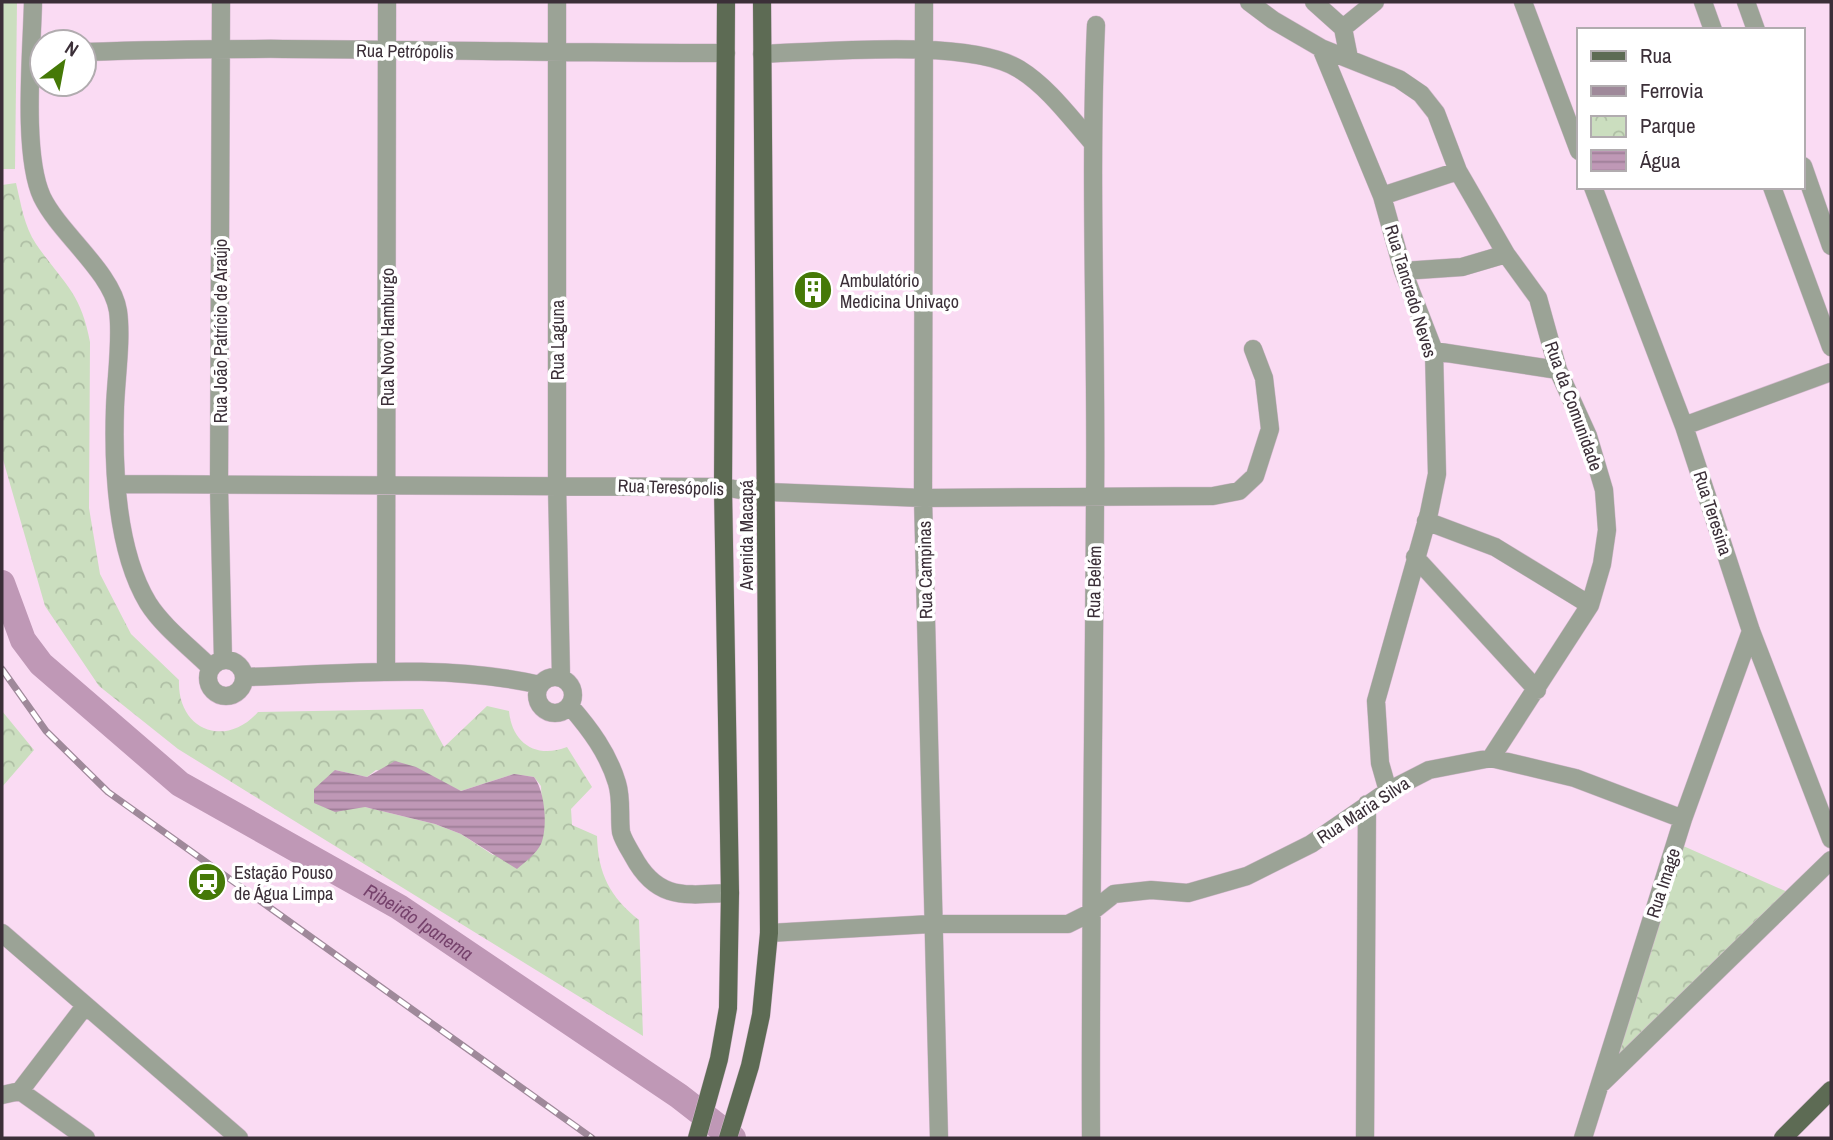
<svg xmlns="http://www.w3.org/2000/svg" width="1833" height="1140" viewBox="0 0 1833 1140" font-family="'Archivo Narrow',sans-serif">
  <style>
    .green { fill: #cbdebf }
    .park { fill: url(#park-crowns); fill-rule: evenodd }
    .water { fill: url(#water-rules) }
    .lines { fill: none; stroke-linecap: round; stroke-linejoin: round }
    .river { stroke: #bf98b6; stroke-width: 26 }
    .minor-casing { stroke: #d4b9ce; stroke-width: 19 }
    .major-casing { stroke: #d4b9ce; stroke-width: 19 }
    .minor { stroke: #9ba396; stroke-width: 18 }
    .major { stroke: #5d6b54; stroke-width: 18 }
    .rail-casing { stroke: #9f899a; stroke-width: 7 }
    .rail { stroke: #fff; stroke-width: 4.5; stroke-dasharray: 13; stroke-linecap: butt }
    .labels { text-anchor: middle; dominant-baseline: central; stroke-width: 7; stroke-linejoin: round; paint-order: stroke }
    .street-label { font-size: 18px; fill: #3b2f38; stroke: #fff }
    .poi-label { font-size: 18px; fill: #3b2f38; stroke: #fff; text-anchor: start }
    .water-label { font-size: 19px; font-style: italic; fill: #76426c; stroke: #fff }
  </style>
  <defs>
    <pattern id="park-crowns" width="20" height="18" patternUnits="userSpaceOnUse" patternTransform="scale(1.75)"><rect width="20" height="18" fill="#cbdebf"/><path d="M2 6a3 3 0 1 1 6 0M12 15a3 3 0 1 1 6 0" fill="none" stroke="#afbfa5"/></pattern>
    <pattern id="water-rules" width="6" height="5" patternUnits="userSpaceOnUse" patternTransform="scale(1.75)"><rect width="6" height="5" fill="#bf98b6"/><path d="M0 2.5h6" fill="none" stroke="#9c7c95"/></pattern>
  </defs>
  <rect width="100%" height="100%" fill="#fadbf3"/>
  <path class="green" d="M2 2H17L15 169H2Z"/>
  <path class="park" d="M16 183C21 204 24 226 36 244 63 283 81 292 90 342L89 508 100 574 131 634 179 680C177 730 225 749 258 712L423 709 444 747 487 706 509 711C512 744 537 759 567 747L592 787 571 809 572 825 597 836C598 874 610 897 639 920L643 1036 178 749 99 686 45 606 2 456V185ZM335 770 367 777 376 770 441 782 461 791 514 774 534 777 541 786 542 806 493 855 461 834 435 824 365 807Z
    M2 711 34 750 2 787Z
    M1681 845 1792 894 1607 1074Z"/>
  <path class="water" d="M395 761 416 767 461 791 514 774 534 777C545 791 548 827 541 844 537 853 525 862 517 869L461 834 435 824 365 807 335 812 314 803V789L335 770 367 777Z"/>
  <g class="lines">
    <path class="river" id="s1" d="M2 583 23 640 41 664 180 784 399 907 679 1096 733 1138"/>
    <g class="minor-casing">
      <path id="minor" d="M33 2C32 51 22 154 42 197 60 234 112 272 118 311 122 339 116 378 115 407 113 468 116 550 148 603 163 627 191 648 211 668
        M221 2 219 486 223 660
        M557 2V484L561 677
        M924 2 923 498 939 1138
        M1249 2 1273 20 1321 48 1382 196 1403 271 1434 351 1437 474 1429 513 1376 701 1380 763 1388 791
        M1314 2 1343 28 1349 58
        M1523 2 1579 151
        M1703 2 1713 30
        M1746 2 1756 30
        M1343 28 1375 2
        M1321 48 1399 79 1421 94 1436 113 1458 171 1506 254 1538 298 1558 370 1588 436 1604 490 1607 530 1602 564 1590 605 1491 758
        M84 52C298 44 512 54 726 53
        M762 54C824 52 969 38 1019 69 1048 87 1069 116 1091 141
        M1803 166 1831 246
        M1593 187 1684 426 1751 631 1831 839
        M1772 187 1831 347
        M1382 196 1458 171
        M1403 271 1462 267 1506 254
        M1434 351 1558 370
        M1684 426 1831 372
        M117 484 723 487 746 491 923 498 1213 496 1239 491 1255 476 1270 429 1264 378 1253 349
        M1426 521 1495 547 1590 605
        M1415 557 1537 690
        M208 678a18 18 0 1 1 36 0a18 18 0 1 1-36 0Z
        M386 672 387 2
        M537 695a18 18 0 1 1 36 0a18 18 0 1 1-36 0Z
        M245 677C342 674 444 663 540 685
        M570 706C590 729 608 753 617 783 622 799 619 816 621 832 623 840 629 849 633 856 657 901 685 895 730 893
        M2 933 239 1138
        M769 933 931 924H1068L1090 913 1114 894 1151 890 1188 893 1247 876 1311 844 1388 791 1429 770 1491 758 1575 778 1683 819
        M1602 1083 1831 860
        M20 1091 86 1138
        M2 1095 20 1091 85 1006
        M1091 1138C1090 926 1094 713 1095 501 1097 342 1089 184 1096 25
        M1365 1138 1367 804
        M1583 1138 1683 819 1751 631"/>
    </g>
    <g class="major-casing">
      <path id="major" d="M697 1138 719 1059 728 1008 730 893 723 487 726 2
        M728 1138 750 1066 761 1015 769 933 762 2
        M1783 1138 1831 1090"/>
    </g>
    <use href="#minor" class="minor"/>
    <use href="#major" class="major"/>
    <g class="rail-casing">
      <path id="rail" d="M2 669 46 731 108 792 592 1138"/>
    </g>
    <use href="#rail" class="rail"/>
  </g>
  <defs>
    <g id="building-disc" transform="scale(2.0125)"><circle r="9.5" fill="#457907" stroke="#fff"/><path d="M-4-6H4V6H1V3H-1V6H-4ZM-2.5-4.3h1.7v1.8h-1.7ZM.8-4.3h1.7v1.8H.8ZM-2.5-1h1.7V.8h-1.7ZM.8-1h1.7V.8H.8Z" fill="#fff"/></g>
    <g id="station-disc" transform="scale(2.0125)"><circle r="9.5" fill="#457907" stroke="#fff"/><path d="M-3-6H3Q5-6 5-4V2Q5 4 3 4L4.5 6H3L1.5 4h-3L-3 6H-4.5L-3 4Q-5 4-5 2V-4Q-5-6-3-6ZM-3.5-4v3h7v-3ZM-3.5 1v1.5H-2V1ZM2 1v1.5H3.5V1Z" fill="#fff"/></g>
  </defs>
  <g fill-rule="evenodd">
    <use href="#building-disc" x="813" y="290"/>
    <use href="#station-disc" x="207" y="882"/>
  </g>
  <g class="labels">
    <g class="street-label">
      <text transform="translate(405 51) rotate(1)">Rua Petrópolis</text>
      <text transform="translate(1411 291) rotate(73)">Rua Tancredo Neves</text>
      <text transform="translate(220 331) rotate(-90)">Rua João Patrício de Araújo</text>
      <text transform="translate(387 337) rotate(-90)">Rua Novo Hamburgo</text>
      <text transform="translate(557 340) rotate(-90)">Rua Laguna</text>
      <text transform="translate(1574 406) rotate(70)">Rua da Comunidade</text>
      <text transform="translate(671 487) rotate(2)">Rua Teresópolis</text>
      <text transform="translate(1713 513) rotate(72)">Rua Teresina</text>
      <text transform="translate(746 535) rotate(-90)">Avenida Macapá</text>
      <text transform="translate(925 570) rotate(-91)">Rua Campinas</text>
      <text transform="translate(1094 582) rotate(-89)">Rua Belém</text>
      <text transform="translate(1363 810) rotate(-33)">Rua Maria Silva</text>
      <text transform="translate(1663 883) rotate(-72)">Rua Image</text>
    </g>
    <g class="poi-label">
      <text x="840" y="280">Ambulatório<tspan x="840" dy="21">Medicina Univaço</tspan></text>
      <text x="234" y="872">Estação Pouso<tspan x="234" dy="21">de Água Limpa</tspan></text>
    </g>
    <g class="water-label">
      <text stroke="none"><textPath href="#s1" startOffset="550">Ribeirão Ipanema</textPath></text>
    </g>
  </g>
  <rect width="1833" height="1140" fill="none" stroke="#3b2f38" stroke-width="7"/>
  <rect x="1577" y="28" width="228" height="161" fill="#ffffff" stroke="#b1acaf" stroke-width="2"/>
  <rect x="1591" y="51" width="35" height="10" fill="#5d6b54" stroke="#b1acaf" stroke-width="2"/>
  <text x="1640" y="63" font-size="21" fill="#3b2f38">Rua</text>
  <rect x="1591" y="86" width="35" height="10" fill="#9f899a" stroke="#b1acaf" stroke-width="2"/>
  <text x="1640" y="98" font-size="21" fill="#3b2f38">Ferrovia</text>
  <rect x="1591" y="116" width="35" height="21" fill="url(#park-crowns)" stroke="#b1acaf" stroke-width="2"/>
  <text x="1640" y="133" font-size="21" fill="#3b2f38">Parque</text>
  <rect x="1591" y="150" width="35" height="21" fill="url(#water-rules)" stroke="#b1acaf" stroke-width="2"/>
  <text x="1640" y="168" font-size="21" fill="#3b2f38">Água</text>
  <g transform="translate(63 63) rotate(32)"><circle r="33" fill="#ffffff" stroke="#b1acaf" stroke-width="2"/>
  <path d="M0-5L12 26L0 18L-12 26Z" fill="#457907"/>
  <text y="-10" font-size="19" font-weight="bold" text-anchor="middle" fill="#3b2f38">N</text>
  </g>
</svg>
